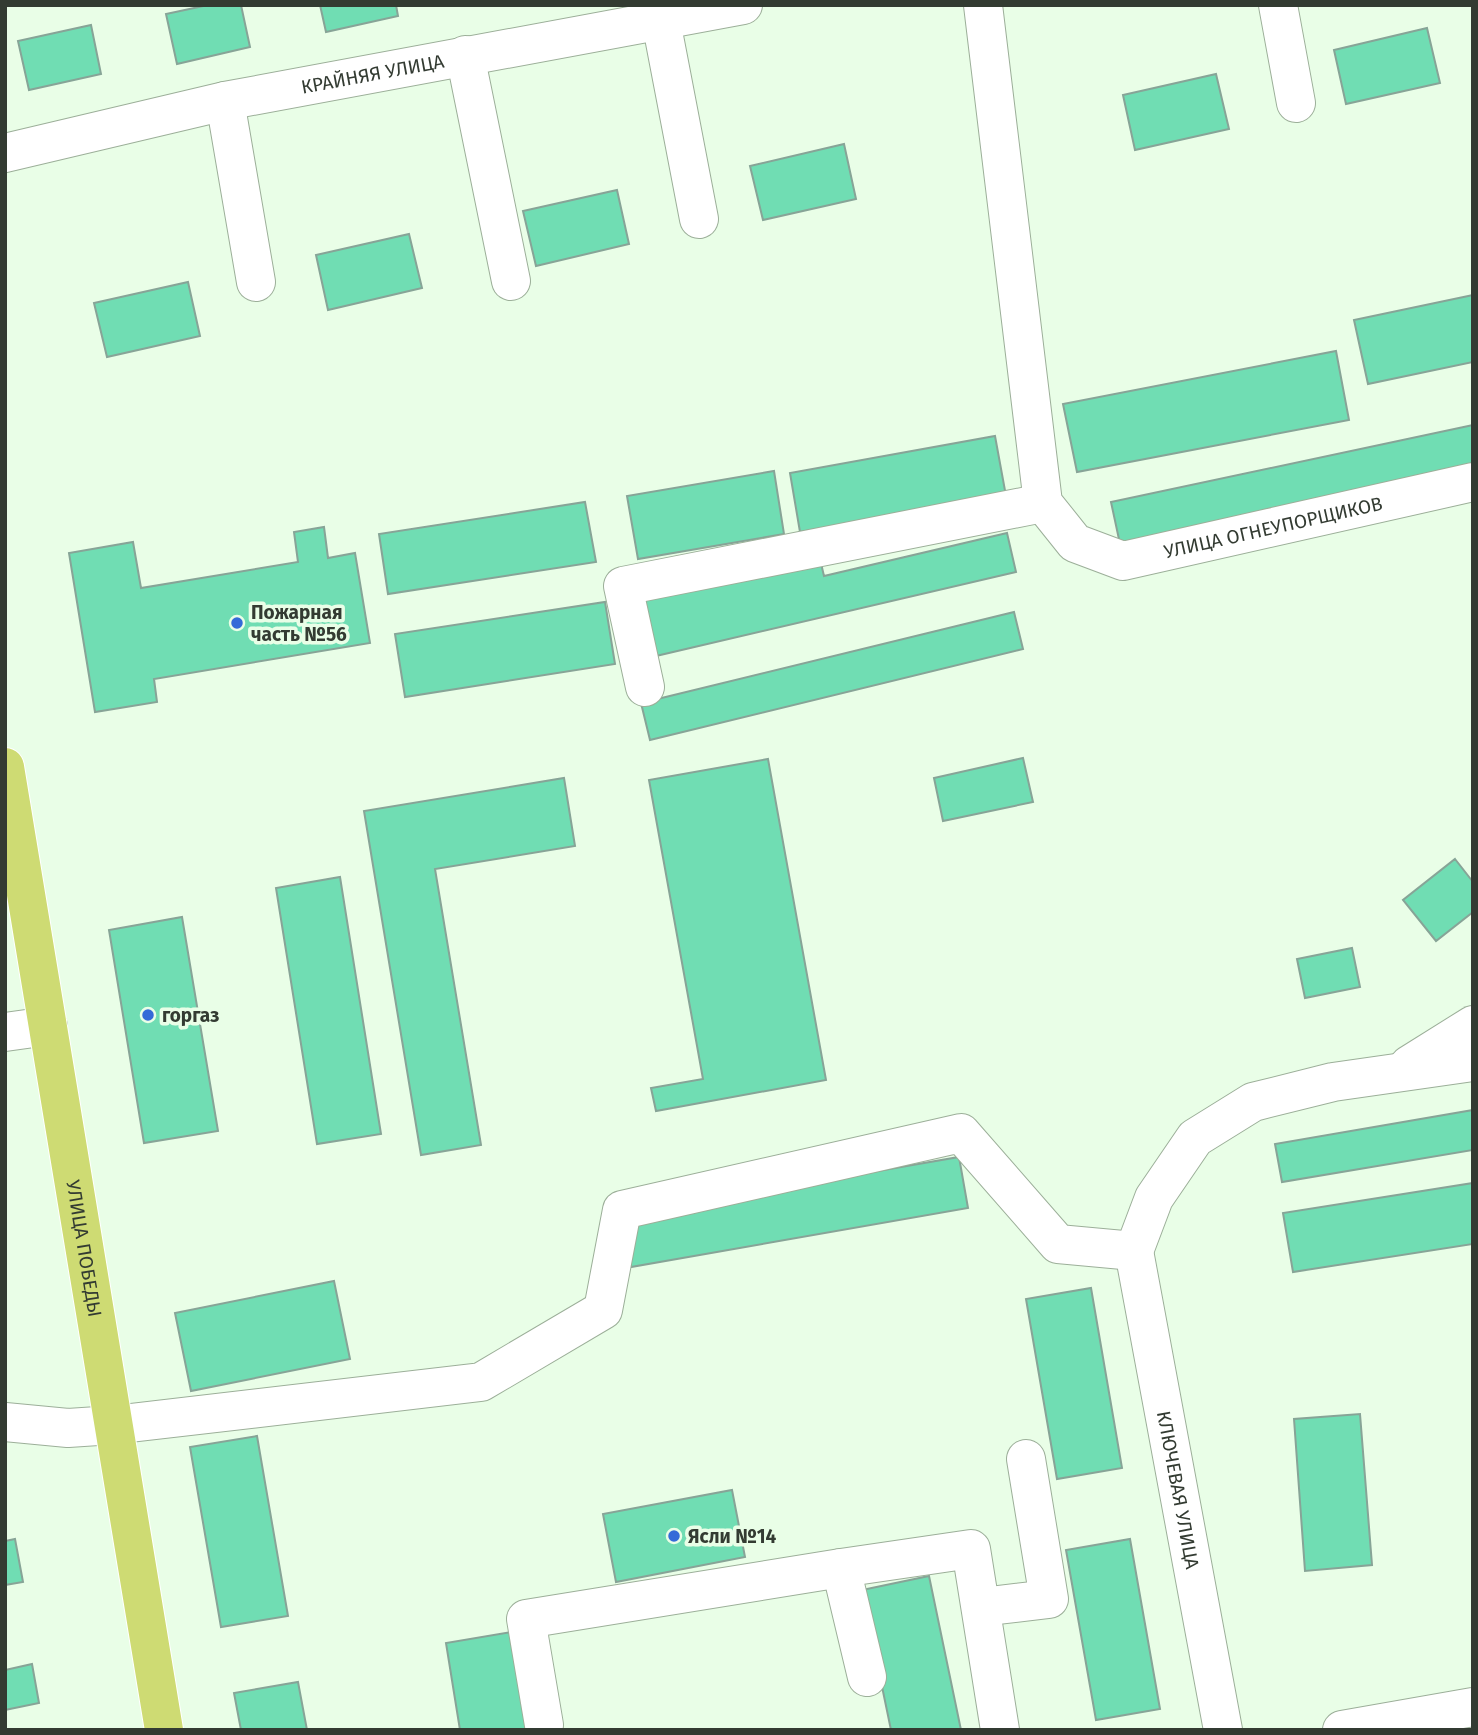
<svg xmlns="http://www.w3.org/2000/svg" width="1478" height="1735" viewBox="0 0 1478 1735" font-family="'Fira Sans',sans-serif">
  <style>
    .building { fill: #70ddb3; stroke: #87a497; stroke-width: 2 }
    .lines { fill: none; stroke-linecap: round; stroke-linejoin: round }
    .minor-casing { stroke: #9caf99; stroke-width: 40 }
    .major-casing { stroke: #fff; stroke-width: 40 }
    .minor { stroke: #fff; stroke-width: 38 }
    .major { stroke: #cedb73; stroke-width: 38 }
    .poi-dot { fill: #346ad8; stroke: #e9fee7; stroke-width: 2.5 }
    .labels { text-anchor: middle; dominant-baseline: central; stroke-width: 7; stroke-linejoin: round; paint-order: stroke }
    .street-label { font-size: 19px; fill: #333b32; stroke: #e9fee7 }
    .poi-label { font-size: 19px; font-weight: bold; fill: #333b32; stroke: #e9fee7; text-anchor: start }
  </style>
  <rect width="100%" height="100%" fill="#e9fee7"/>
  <path class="building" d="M208 5H241L250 47 177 64 166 14Z
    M320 5H396L398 16 326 32Z
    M91 25 101 74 29 90 18 41Z
    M1427 28 1440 83 1346 104 1334 50Z
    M1216 74 1229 129 1135 150 1123 95Z
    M844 144 856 199 763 220 750 166Z
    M617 190 629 244 536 266 523 211Z
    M409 234 422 288 328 310 316 255Z
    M188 282 200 336 107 357 94 303Z
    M1473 295V362L1368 384 1354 320Z
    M1336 351 1349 420 1077 472 1063 404Z
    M1473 425V469L1120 544 1111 502Z
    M995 436 1006 496 800 532 790 473Z
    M774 471 784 534 638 559 627 496Z
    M585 502 596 562 388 594 379 534Z
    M324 527 328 558 355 553 370 643 154 679 157 702 95 712 69 553 133 542 141 588 298 562 294 532Z
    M1007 533 1016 572 656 656 642 596 819 555 824 576Z
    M605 602 615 664 405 697 395 634Z
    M1014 612 1023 649 650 740 641 703Z
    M1023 758 1033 802 943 821 934 778Z
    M768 759 826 1080 656 1111 651 1088 703 1079 649 780Z
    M564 778 575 846 435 869 481 1145 421 1155 364 811Z
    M1455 859 1473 882V912L1436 941 1403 900Z
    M340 877 381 1134 317 1144 276 888Z
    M182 917 218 1131 144 1143 109 930Z
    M1352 948 1360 987 1305 998 1297 959Z
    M1473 1110V1150L1282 1182 1275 1144Z
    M959 1157 968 1208 631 1267 622 1215Z
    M1473 1183V1244L1293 1272 1283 1213Z
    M334 1281 350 1359 191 1391 175 1313Z
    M1091 1288 1122 1468 1057 1479 1026 1299Z
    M1360 1414 1372 1565 1305 1571 1294 1419Z
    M257 1436 288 1616 221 1627 190 1447Z
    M732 1490 745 1557 616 1582 603 1514Z
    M15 1539 23 1582 5 1585V1541Z
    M1130 1539 1160 1709 1096 1720 1066 1550Z
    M929 1576 961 1730H891L862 1590Z
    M511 1632 527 1730H460L446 1643Z
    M32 1664 39 1703 5 1710V1670Z
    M298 1682 307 1730H241L234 1693Z"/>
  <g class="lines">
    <g class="minor-casing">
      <g id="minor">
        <path id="s1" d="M983 5 1043 503 1075 543 1123 561 1473 482"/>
        <path d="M1278 5 1296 103"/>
        <path d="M661 21 699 219"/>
        <path d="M465 55 511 281"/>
        <path d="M225 101 256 282"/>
        <path id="s2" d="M5 153 225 101 743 5"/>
        <path d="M645 687 623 586 1043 503"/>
        <path d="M5 1032 48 1026"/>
        <path d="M1409 1065 1473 1025"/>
        <path id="s3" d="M1134 1251 1223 1730"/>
        <path d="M1134 1251 1154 1198 1195 1138 1253 1102 1333 1082 1473 1062"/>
        <path d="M5 1422 68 1428 113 1425 481 1382 603 1310 622 1210 961 1133 1058 1244 1134 1251"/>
        <path d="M981 1607 1049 1599 1026 1459"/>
        <path d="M867 1677 841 1568 971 1549 1000 1730"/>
        <path d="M544 1725 526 1619 841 1568"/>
        <path d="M1342 1730 1473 1707"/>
      </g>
    </g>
    <g class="major-casing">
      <g id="major">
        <path id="s4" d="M5 767 164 1730"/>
      </g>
    </g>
    <use href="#minor" class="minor"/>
    <use href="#major" class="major"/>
  </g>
  <g class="poi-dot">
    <circle cx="237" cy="623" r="7"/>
    <circle cx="148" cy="1015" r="7"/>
    <circle cx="674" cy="1536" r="7"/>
  </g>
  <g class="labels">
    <g class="street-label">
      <text stroke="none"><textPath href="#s2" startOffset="376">КРАЙНЯЯ УЛИЦА</textPath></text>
      <text stroke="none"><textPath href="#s1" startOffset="758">УЛИЦА ОГНЕУПОРЩИКОВ</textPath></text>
      <text stroke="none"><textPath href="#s4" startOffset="488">УЛИЦА ПОБЕДЫ</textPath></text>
      <text stroke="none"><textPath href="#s3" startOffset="243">КЛЮЧЕВАЯ УЛИЦА</textPath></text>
    </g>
    <g class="poi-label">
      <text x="251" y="612">Пожарная<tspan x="251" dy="22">часть №56</tspan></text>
      <text x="162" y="1015">горгаз</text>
      <text x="688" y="1536">Ясли №14</text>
    </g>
  </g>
  <rect width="1478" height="1735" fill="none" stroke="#333b32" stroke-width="14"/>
</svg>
